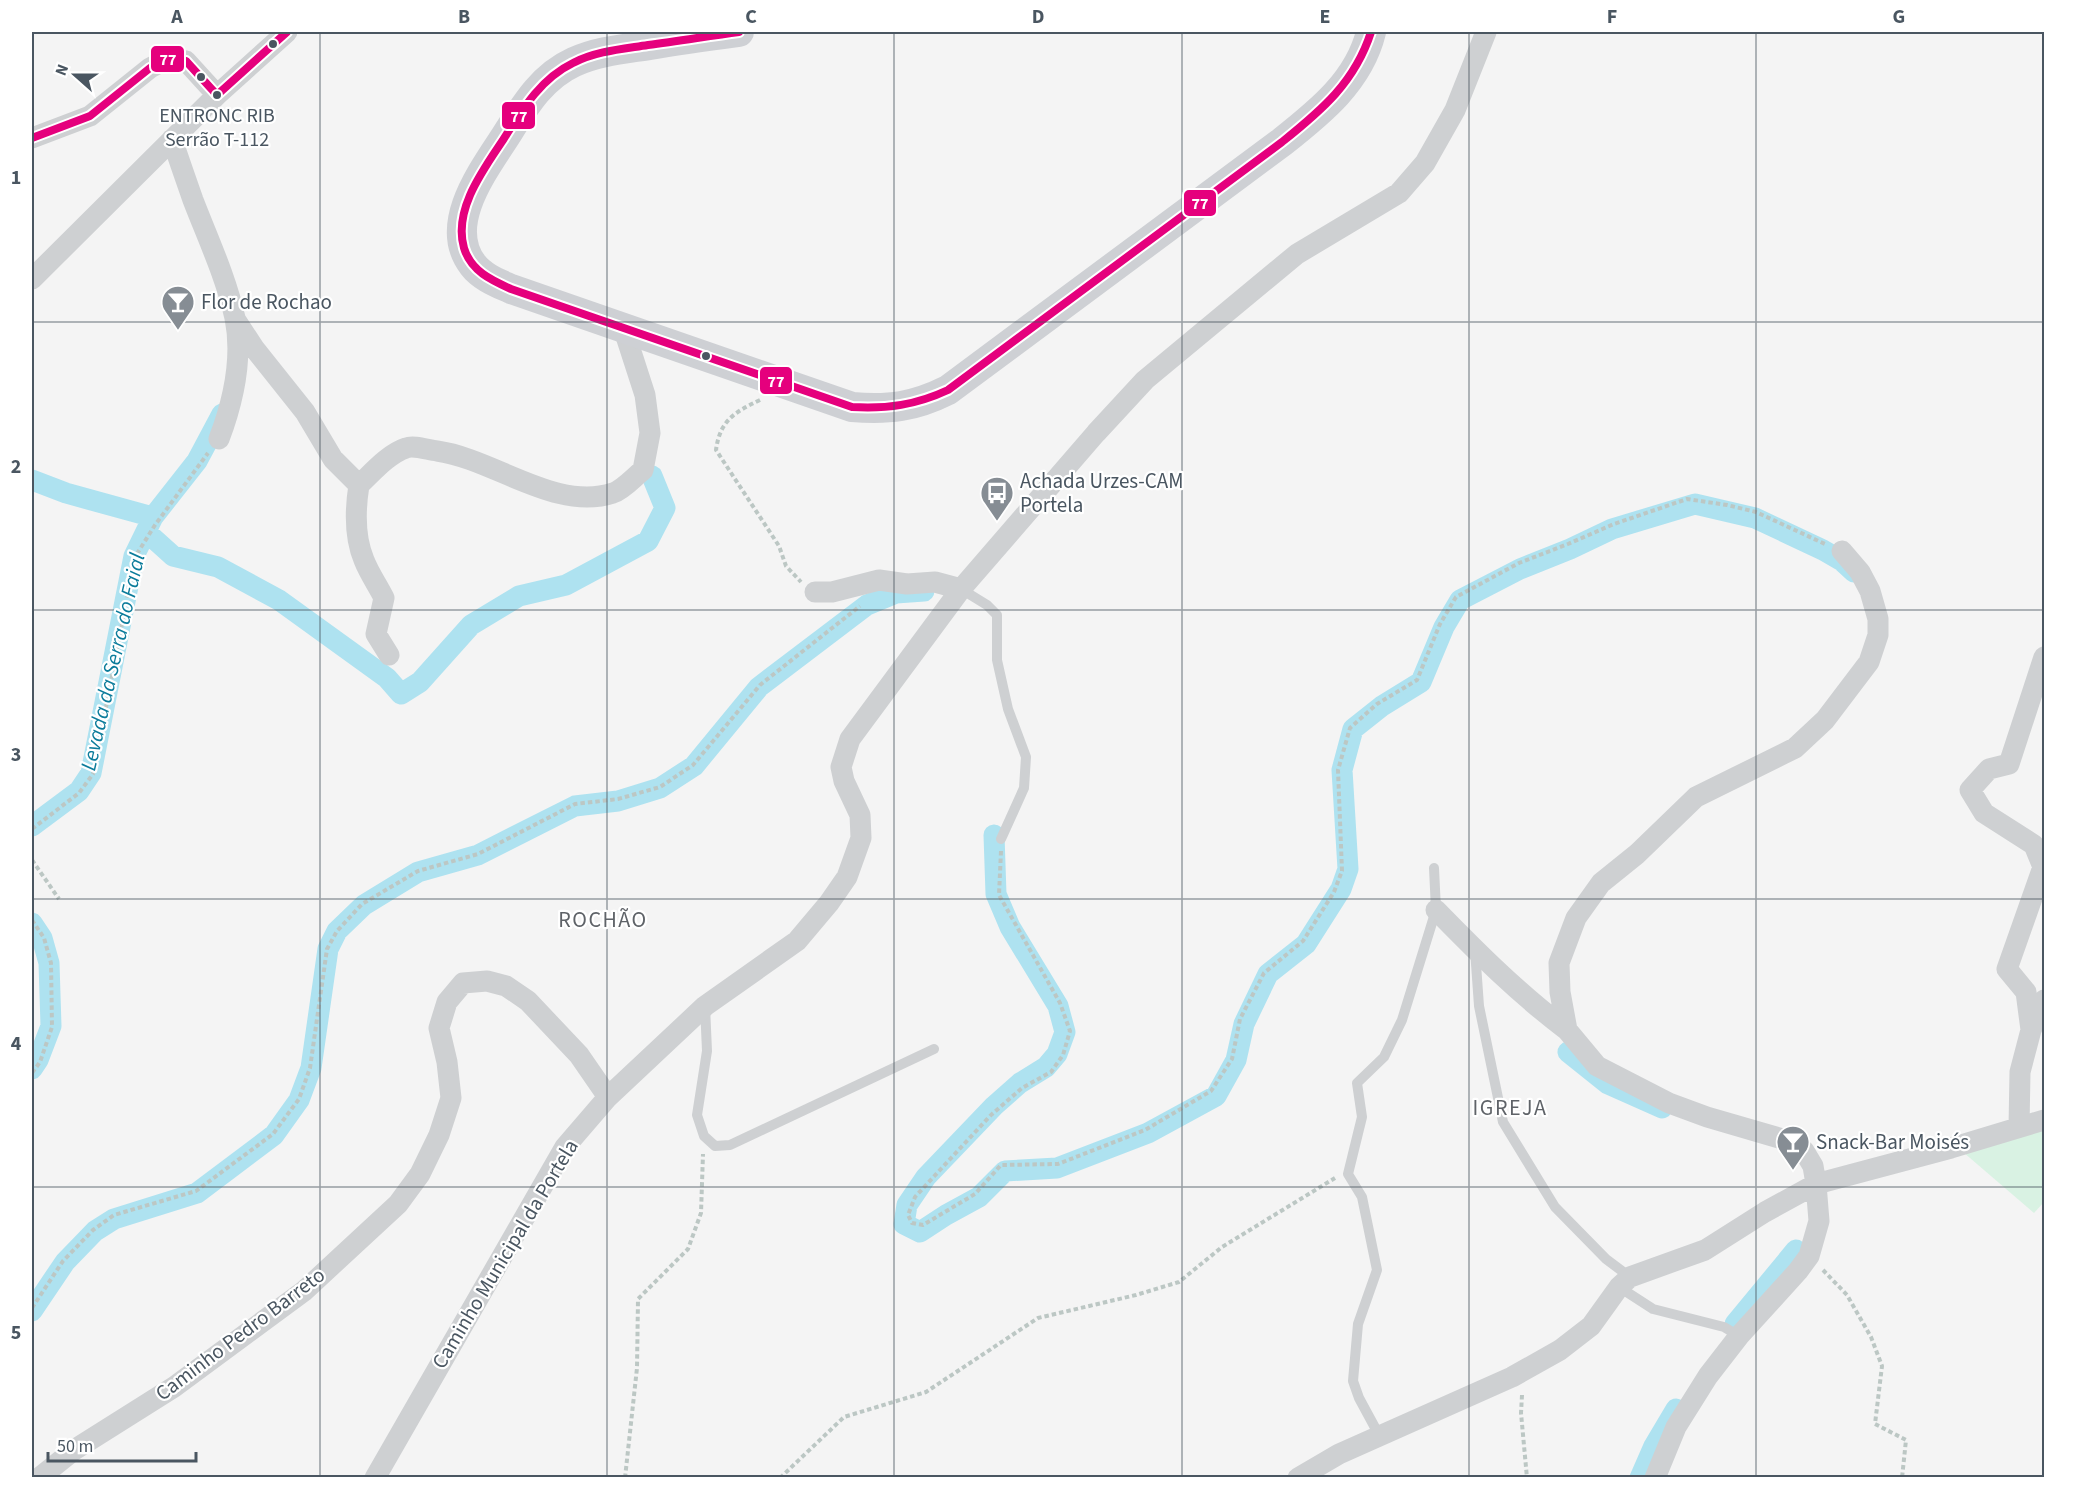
<svg xmlns="http://www.w3.org/2000/svg" width="2076" height="1509" viewBox="0 0 2076 1509" font-family="'Source Sans 3',sans-serif">
  <style>
    .green { fill: #d9f2e3 }
    .lines { fill: none; stroke-linecap: round; stroke-linejoin: round }
    .canal { stroke: #aee2f0; stroke-width: 21 }
    .path { stroke: #bcc7c4; stroke-width: 4; stroke-dasharray: 4.5 3; stroke-linecap: butt }
    .service { stroke: #ced0d2; stroke-width: 10 }
    .minor { stroke: #ced0d2; stroke-width: 21 }
    .secondary { stroke: #ced0d4; stroke-width: 30 }
    .bus-1-casing { stroke: #fff; stroke-width: 12 }
    .bus-1 { stroke: #e5007d; stroke-width: 8 }
    .grid { fill: none; stroke: #4a5661; stroke-width: 1.5; stroke-opacity: 0.55 }
    .bus-dot { fill: #4a5661; stroke: #fff; stroke-width: 2 }
    .labels { text-anchor: middle; dominant-baseline: central; stroke-width: 4.5; stroke-linejoin: round; paint-order: stroke }
    .bus-label { font-size: 20px; fill: #4a5661; stroke: #fff }
    .poi-label { font-size: 21px; fill: #4a5661; stroke: #fff; text-anchor: start }
    .street-label { font-size: 21px; fill: #4a5661; stroke: #fff }
    .water-label { font-size: 22px; font-style: italic; fill: #0c7c9b; stroke: #fff }
    .neighbourhood-label { font-size: 22px; letter-spacing: 1.5px; fill: #5f6368; stroke: #fff }
    .line-badge { stroke: #fff; stroke-width: 2 }
    .badge-label { font-size: 16px; text-anchor: middle; font-weight: bold; fill: #fff }
    .neatline { fill: none; stroke: #4a5661; stroke-width: 2 }
    .grid-label { font-size: 20px; text-anchor: middle; font-weight: bold; fill: #4a5661 }
  </style>
  <rect width="100%" height="100%" fill="#f4f4f4"/>
  <path class="green" d="M2044 1130V1202L2034 1213 1963 1152Z"/>
  <g class="lines">
    <path class="canal" d="M32 480 66 493 153 517
      M153 538 173 556 218 567 279 600 387 678 401 694 420 682 471 625 519 596 566 585 648 541 665 508 652 476
      M32 826 79 791 91 773 134 556 153 517 197 461 222 414
      M994 835 996 894 1010 927 1058 1006 1065 1032 1057 1054 1046 1067 1020 1083 994 1106 926 1177 907 1205 904 1224 920 1232 946 1215 979 1197 1005 1171 1057 1168 1148 1133 1216 1096 1236 1060 1244 1024 1268 974 1306 944 1341 889 1348 869 1342 770 1353 729 1382 706 1421 682 1444 627 1460 600 1520 569 1570 549 1612 529 1695 504 1755 518 1823 550 1842 561 1854 572
      M32 923 42 938 49 963 51 1026 38 1060 32 1069
      M1568 1052 1608 1084 1662 1108
      M32 1311 65 1262 95 1231 114 1219 197 1193 274 1135 299 1100 311 1068 328 949 337 931 364 905 418 872 478 855 575 806 618 801 660 788 694 766 759 687 867 605 896 593 924 591
      M1735 1324 1796 1250
      M1640 1478 1654 1446 1676 1409"/>
    <path class="path" d="M760 400C735 412 720 420 716 450L779 546 786 566 801 582
      M32 829 79 793 93 774 135 557 155 525 208 453
      M1001 851 999 895 1060 1003 1070 1031 1063 1055 1051 1072 1022 1088 991 1115 915 1197 908 1215 912 1223 923 1225 975 1194 1001 1165 1058 1164 1145 1130 1211 1091 1232 1059 1240 1019 1264 973 1303 941 1334 892 1342 871 1338 770 1350 728 1377 704 1417 680 1440 624 1456 597 1519 563 1568 544 1614 524 1687 499 1727 505 1756 512 1825 544
      M32 860 59 899
      M32 920 44 938 51 963 52 1027 40 1062 32 1073
      M1823 1270 1847 1295 1871 1337 1882 1366 1875 1424 1906 1440 1902 1478
      M32 1308 63 1261 93 1230 114 1215 196 1191 273 1134 299 1099 310 1068 327 949 337 931 362 904 418 871 478 854 575 804 618 799 660 787 693 765 760 685 860 606
      M1522 1395 1521 1413 1527 1478
      M625 1478 637 1368 638 1299 688 1249 701 1213 703 1154
      M780 1478 844 1417 926 1392 1038 1318 1136 1295 1179 1282 1222 1247 1335 1178"/>
    <path class="service" d="M961 589 987 605 997 615V660L1008 709 1026 757 1024 788 1001 839
      M1475 950 1479 1006 1503 1122 1555 1207 1606 1259 1630 1277
      M705 1006 707 1051 697 1115 704 1136 715 1146 730 1145 934 1049
      M1619 1287 1653 1309 1724 1327 1739 1336
      M1379 1435 1359 1398 1353 1381 1358 1324 1377 1270 1362 1197 1348 1174 1362 1117 1357 1083 1384 1057 1402 1020 1436 910 1434 868"/>
    <path class="minor" d="M32 138 90 116 150 68 167 59 186 61 217 95
      M172 139C179 160 186 180 193 200 208 239 226 277 235 318 243 358 233 402 219 439
      M32 279 217 95 287 32
      M235 319 254 348 305 412 333 459 359 485C372 473 388 454 406 448 414 445 428 450 437 451 494 459 556 512 613 493 624 489 634 477 643 470L650 433 645 395 623 327
      M359 485C355 510 354 536 364 560 369 573 378 586 384 598L376 634 389 655
      M815 592H832L879 580 907 584 935 582 961 589
      M1436 910C1478 953 1519 994 1567 1030
      M2031 1030 2026 992 2007 969 2043 867 2034 845 1984 813 1970 790 1989 769 2009 764 2044 657
      M2019 1127 2020 1072 2031 1030 2044 1000
      M39 1478 74 1450 174 1387 304 1291 398 1204 420 1174 439 1135 451 1098 447 1062 439 1028 447 1002 463 983 487 981 506 986 528 1001 579 1055 608 1097
      M375 1478 565 1147 608 1097 705 1006 797 941 829 903 847 877 861 838 860 815 844 781 841 767 850 739 961 589 1096 433 1145 380 1297 254 1399 193 1425 163 1455 110 1486 32
      M1298 1478 1339 1454 1512 1377 1560 1350 1591 1326 1619 1287 1630 1277 1705 1250 1765 1212 1816 1184 1951 1148 2044 1120
      M1655 1478 1676 1427 1708 1376 1739 1336 1798 1271 1809 1256 1819 1221 1816 1184 1813 1166 1804 1151 1793 1142 1707 1117 1669 1103 1597 1066 1567 1030 1560 992 1559 963 1576 918 1601 883 1637 854 1696 797 1795 748 1825 720 1869 662 1878 635V619L1870 591 1860 572 1842 551"/>
    <path class="secondary" d="M739 32C709 36 679 40 650 45 624 49 598 51 574 62 541 77 524 107 505 137 483 171 442 225 473 265 482 277 498 283 511 289L852 407C889 410 914 407 948 390L1282 142C1320 112 1359 81 1371 32"/>
    <g class="bus-1-casing">
      <path id="bus-1" d="M739 32C709 36 679 41 648 45 623 49 596 51 573 63 540 79 522 110 503 140 483 170 453 210 464 248 471 271 491 280 511 289L852 407C887 409 916 405 948 390L1282 142C1322 110 1355 82 1371 32
        M32 138 90 116 150 68 167 59 186 61 217 95 287 32"/>
    </g>
    <use href="#bus-1" class="bus-1"/>
  </g>
  <path class="grid" d="M320 32V1478M607 32V1478M894 32V1478M1182 32V1478M1469 32V1478M1756 32V1478M32 322H2044M32 610H2044M32 899H2044M32 1187H2044"/>
  <defs>
    <g id="bar-pin" transform="scale(1.725)"><path d="M0 17L-7.5 6A9.5 9.5 0 1 1 7.5 6Z" fill="#868d94" stroke="#fff"/><path d="M-6-5H6L.8 .8V4.5H3.5V6h-7V4.5H-.8V.8Z" fill="#fff"/></g>
    <g id="bus-pin" transform="scale(1.725)"><path d="M0 17L-7.5 6A9.5 9.5 0 1 1 7.5 6Z" fill="#868d94" stroke="#fff"/><path d="M-5-6H5V4H4V6H2V4H-2V6H-4V4H-5ZM-3.5-4V0h7V-4ZM-3.5 1.2v1.5H-2V1.2ZM2 1.2v1.5H3.5V1.2Z" fill="#fff"/></g>
  </defs>
  <g fill-rule="evenodd">
    <use href="#bar-pin" x="178" y="302"/>
    <use href="#bus-pin" x="997" y="493"/>
    <use href="#bar-pin" x="1793" y="1142"/>
  </g>
  <g class="bus-dot">
    <circle cx="273" cy="44" r="5"/>
    <circle cx="201" cy="77" r="5"/>
    <circle cx="217" cy="95" r="5"/>
    <circle cx="706" cy="356" r="5"/>
  </g>
  <g class="labels">
    <g class="bus-label">
      <text x="217" y="116">ENTRONC RIB<tspan x="217" dy="24">Serrão T-112</tspan></text>
    </g>
    <g class="poi-label">
      <text x="201" y="302">Flor de Rochao</text>
      <text x="1020" y="481">Achada Urzes-CAM<tspan x="1020" dy="24">Portela</tspan></text>
      <text x="1816" y="1142">Snack-Bar Moisés</text>
    </g>
    <g class="street-label">
      <text transform="translate(505 1254) rotate(-59)">Caminho Municipal da Portela</text>
      <text transform="translate(240 1334) rotate(-37)">Caminho Pedro Barreto</text>
    </g>
    <g class="water-label">
      <text transform="translate(113 662) rotate(-77)">Levada da Serra do Faial</text>
    </g>
    <g class="neighbourhood-label">
      <text x="603" y="920">ROCHÃO</text>
      <text x="1510" y="1108">IGREJA</text>
    </g>
  </g>
  <g class="line-badge">
    <rect x="150" y="45" width="35" height="28" rx="6" fill="#e5007d"/>
    <rect x="501" y="101" width="35" height="29" rx="6" fill="#e5007d"/>
    <rect x="1183" y="189" width="34" height="28" rx="6" fill="#e5007d"/>
    <rect x="759" y="366" width="34" height="29" rx="6" fill="#e5007d"/>
  </g>
  <g class="badge-label">
    <text x="168" y="65">77</text>
    <text x="519" y="122">77</text>
    <text x="1200" y="209">77</text>
    <text x="776" y="387">77</text>
  </g>
  <rect width="2076" height="1509" fill="none" stroke="#ffffff" stroke-width="66"/>
  <g transform="translate(75 75) rotate(291)" stroke="#ffffff" stroke-width="4.5" paint-order="stroke">
  <path d="M0-4.5L10 22L0 15L-10 22Z" fill="#4a5661"/>
  <text y="-9" font-size="16" font-weight="bold" text-anchor="middle" fill="#4a5661">N</text>
  </g>
  <path d="M48 1452v9h148v-9" fill="none" stroke="#4a5661" stroke-width="3"/>
  <text x="57" y="1452" font-size="18" fill="#4a5661" stroke="#ffffff" stroke-width="4.5" paint-order="stroke">50 m</text>
  <rect x="33" y="33" width="2010" height="1443" class="neatline"/>
  <g class="grid-label">
    <text x="177" y="23">A</text>
    <text x="464" y="23">B</text>
    <text x="751" y="23">C</text>
    <text x="1038" y="23">D</text>
    <text x="1325" y="23">E</text>
    <text x="1612" y="23">F</text>
    <text x="1899" y="23">G</text>
    <text x="16" y="184">1</text>
    <text x="16" y="473">2</text>
    <text x="16" y="761">3</text>
    <text x="16" y="1050">4</text>
    <text x="16" y="1339">5</text>
  </g>
</svg>
